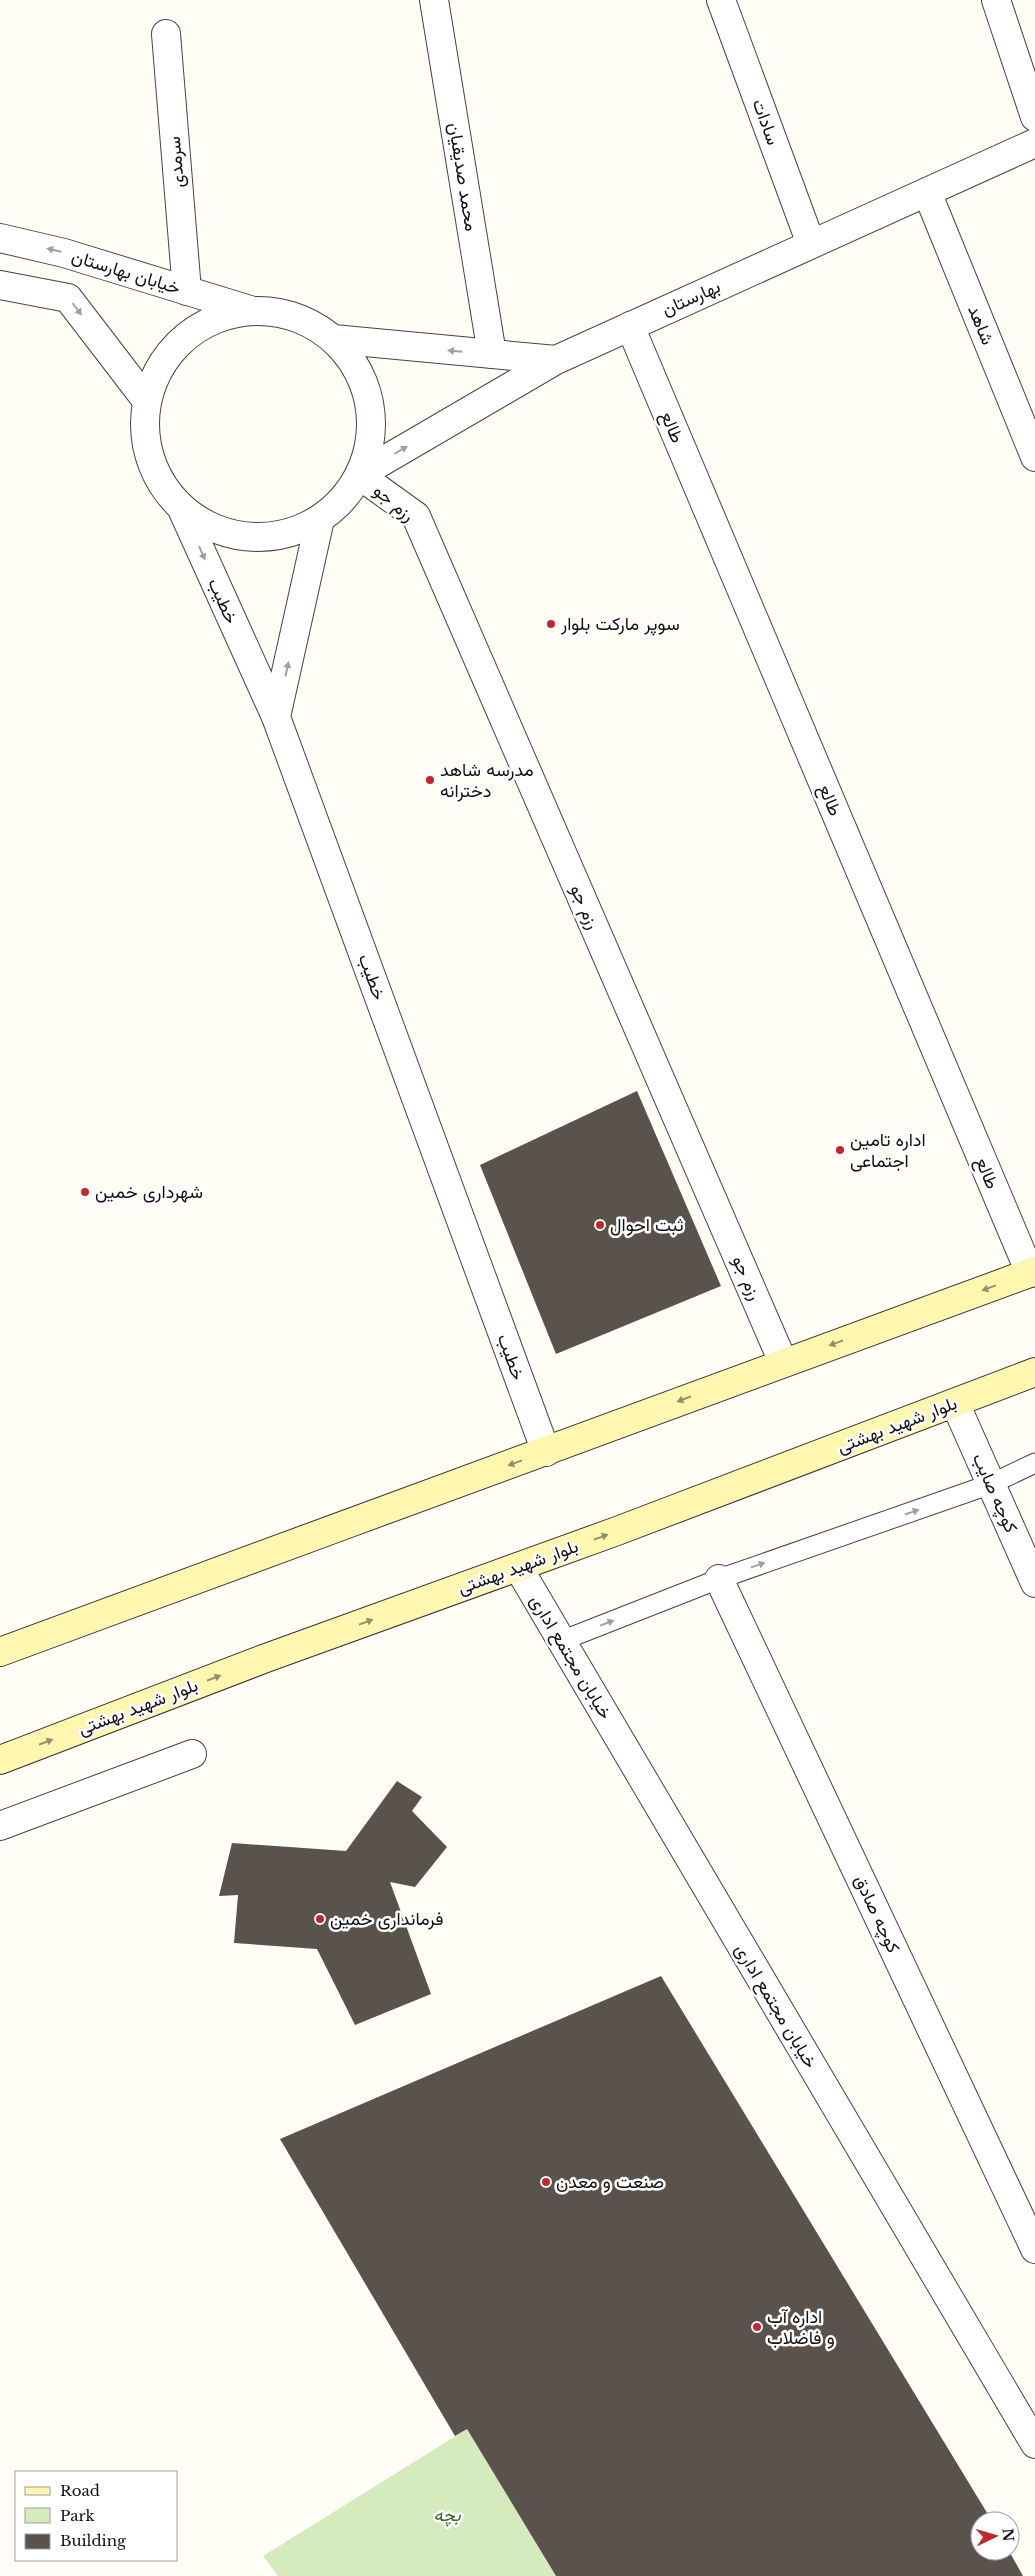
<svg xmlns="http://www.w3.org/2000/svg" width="1035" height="2576" viewBox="0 0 1035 2576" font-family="'Libre Baskerville',Vazirmatn,serif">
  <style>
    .green { fill: #d5ebbd }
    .building { fill: #5a524d }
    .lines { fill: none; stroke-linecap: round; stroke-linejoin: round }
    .service-casing { stroke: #444; stroke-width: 21 }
    .minor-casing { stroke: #444; stroke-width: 30 }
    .tertiary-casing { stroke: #444; stroke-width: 30 }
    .secondary-casing { stroke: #333; stroke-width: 30 }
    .service { stroke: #fff; stroke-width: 19 }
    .minor { stroke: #fff; stroke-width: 28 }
    .tertiary { stroke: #fff; stroke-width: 28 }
    .secondary { stroke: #fff6b0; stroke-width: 28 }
    .oneway { fill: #a0a0a0 }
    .oneway2 { fill: #948f68 }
    .poi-dot { fill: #c4262e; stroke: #fff; stroke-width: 2 }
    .labels { text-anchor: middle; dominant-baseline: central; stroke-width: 5; stroke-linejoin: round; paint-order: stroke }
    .street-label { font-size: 18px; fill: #111; stroke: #fff }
    .poi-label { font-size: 18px; fill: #111; stroke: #fff; text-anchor: start }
    .park-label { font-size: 18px; font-style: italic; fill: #2f6b1f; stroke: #fff }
  </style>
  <rect width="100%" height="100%" fill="#fffdf5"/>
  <path class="green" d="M467 2429 556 2576H278L263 2556Z"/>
  <path class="building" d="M637 1091 721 1286 556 1354 480 1165Z
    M397 1781 422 1797 412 1811 447 1847 415 1887 390 1882 431 1994 355 2025 317 1949 234 1943 238 1895 219 1896 232 1843 346 1851Z
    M661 1976 992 2521H980V2551H1009L1023 2576H556L467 2429 455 2436 280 2139Z"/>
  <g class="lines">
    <g class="service-casing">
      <path id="service" d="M561 1641 719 1579 991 1484 1035 1463"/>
    </g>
    <g class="minor-casing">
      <path id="minor" d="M434 0 492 354
        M721 0 811 244
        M996 0 1035 117
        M166 34 187 291
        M927 192 1035 457
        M630 326 1030 1273
        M359 475 416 516 783 1362
        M955 1403 1035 1583
        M719 1579 1035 2249
        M0 1826 192 1754"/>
    </g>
    <g class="tertiary-casing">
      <path id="tertiary" d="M0 238 64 253 250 310
        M0 285 68 298 147 401
        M145 424a113 113 0 1 1 226 0a113 113 0 1 1-226 0Z
        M333 339 556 360
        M359 475 556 360 1035 143
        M182 509 276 717 546 1452
        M276 717 320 519
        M518 1567 1035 2444"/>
    </g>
    <g class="secondary-casing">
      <path id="secondary" d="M0 1652C345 1525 689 1397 1035 1271
        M0 1760 266 1658 617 1531 1035 1372"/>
    </g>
    <use href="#service" class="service"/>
    <use href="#minor" class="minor"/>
    <use href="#tertiary" class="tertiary"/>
    <use href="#secondary" class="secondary"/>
  </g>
  <defs><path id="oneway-solid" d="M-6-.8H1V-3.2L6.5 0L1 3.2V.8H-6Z" transform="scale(1.25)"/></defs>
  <g class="oneway">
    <use href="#oneway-solid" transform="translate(54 250) rotate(-167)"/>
    <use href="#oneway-solid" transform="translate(77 309) rotate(53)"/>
    <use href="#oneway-solid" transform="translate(455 351) rotate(-175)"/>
    <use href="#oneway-solid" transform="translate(401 450) rotate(-30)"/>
    <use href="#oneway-solid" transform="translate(202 553) rotate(66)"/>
    <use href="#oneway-solid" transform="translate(287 669) rotate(-78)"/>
    <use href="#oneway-solid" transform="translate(912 1512) rotate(-19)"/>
    <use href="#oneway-solid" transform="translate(758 1565) rotate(-19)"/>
    <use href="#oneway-solid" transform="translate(607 1623) rotate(-21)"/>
  </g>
  <g class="oneway2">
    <use href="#oneway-solid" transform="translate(989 1288) rotate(160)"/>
    <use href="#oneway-solid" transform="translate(836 1343) rotate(160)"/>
    <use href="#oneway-solid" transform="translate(684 1399) rotate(159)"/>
    <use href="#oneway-solid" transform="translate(515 1463) rotate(160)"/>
    <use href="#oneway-solid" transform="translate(601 1537) rotate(-20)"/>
    <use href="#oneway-solid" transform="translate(366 1622) rotate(-20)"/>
    <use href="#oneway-solid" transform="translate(214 1678) rotate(-21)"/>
    <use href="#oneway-solid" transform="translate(46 1742) rotate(-21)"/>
  </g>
  <g class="poi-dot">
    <circle cx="551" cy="624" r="5"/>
    <circle cx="430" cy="780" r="5"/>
    <circle cx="840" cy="1150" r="5"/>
    <circle cx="85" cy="1192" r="5"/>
    <circle cx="600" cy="1225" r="5"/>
    <circle cx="320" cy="1919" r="5"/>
    <circle cx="546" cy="2182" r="5"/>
    <circle cx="757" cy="2327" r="5"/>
  </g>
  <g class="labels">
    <g class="street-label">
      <text transform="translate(766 122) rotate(70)">سادات</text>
      <text transform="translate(176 162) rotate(-95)">سرمدی</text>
      <text transform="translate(463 177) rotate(81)">محمد صدیقیان</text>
      <text transform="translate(126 272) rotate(17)">خیابان بهارستان</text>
      <text transform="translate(691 298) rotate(-24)">بهارستان</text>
      <text transform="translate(981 325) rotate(68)">شاهد</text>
      <text transform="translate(672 427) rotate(67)">طالع</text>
      <text transform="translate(394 503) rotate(40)">رزم جو</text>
      <text transform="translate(223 601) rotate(66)">خطیب</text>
      <text transform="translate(830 800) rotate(67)">طالع</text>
      <text transform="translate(585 907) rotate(67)">رزم جو</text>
      <text transform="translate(372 977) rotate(70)">خطیب</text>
      <text transform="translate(987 1173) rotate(67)">طالع</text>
      <text transform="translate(747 1278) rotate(67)">رزم جو</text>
      <text transform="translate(511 1357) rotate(70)">خطیب</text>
      <text transform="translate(897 1425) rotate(-21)">بلوار شهید بهشتی</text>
      <text transform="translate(995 1493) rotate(66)">کوچه صایب</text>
      <text transform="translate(518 1567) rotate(-20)">بلوار شهید بهشتی</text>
      <text transform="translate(571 1657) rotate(59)">خیابان مجتمع اداری</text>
      <text transform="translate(138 1707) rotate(-21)">بلوار شهید بهشتی</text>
      <text transform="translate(877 1914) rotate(65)">کوچه صادق</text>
      <text transform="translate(776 2006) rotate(59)">خیابان مجتمع اداری</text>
    </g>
    <g class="poi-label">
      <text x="561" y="624">سوپر مارکت بلوار</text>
      <text x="440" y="770">مدرسه شاهد<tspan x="440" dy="21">دخترانه</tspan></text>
      <text x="850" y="1140">اداره تامین<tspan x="850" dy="21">اجتماعی</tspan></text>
      <text x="95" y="1192">شهرداری خمین</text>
      <text x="610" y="1225">ثبت احوال</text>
      <text x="330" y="1919">فرمانداری خمین</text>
      <text x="556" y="2182">صنعت و معدن</text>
      <text x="767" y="2317">اداره آب<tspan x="767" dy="21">و فاضلاب</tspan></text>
    </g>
    <g class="park-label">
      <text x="447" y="2515">بچه</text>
    </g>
  </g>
  <rect x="15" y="2471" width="162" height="90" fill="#ffffff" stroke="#a0a0a0"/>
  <rect x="25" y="2487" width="25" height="8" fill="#fff6b0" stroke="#a0a0a0"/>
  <text x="60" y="2496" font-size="15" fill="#111111">Road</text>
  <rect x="25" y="2508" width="25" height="15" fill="#d5ebbd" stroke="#a0a0a0"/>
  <text x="60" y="2521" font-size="15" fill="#111111">Park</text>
  <rect x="25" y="2534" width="25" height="15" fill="#5a524d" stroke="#a0a0a0"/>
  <text x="60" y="2546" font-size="15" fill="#111111">Building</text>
  <g transform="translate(995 2536) rotate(85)"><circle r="24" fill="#ffffff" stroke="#a0a0a0"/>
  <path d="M0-4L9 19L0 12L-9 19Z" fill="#c4262e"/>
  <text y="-8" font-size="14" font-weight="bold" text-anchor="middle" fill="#111111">N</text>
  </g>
</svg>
